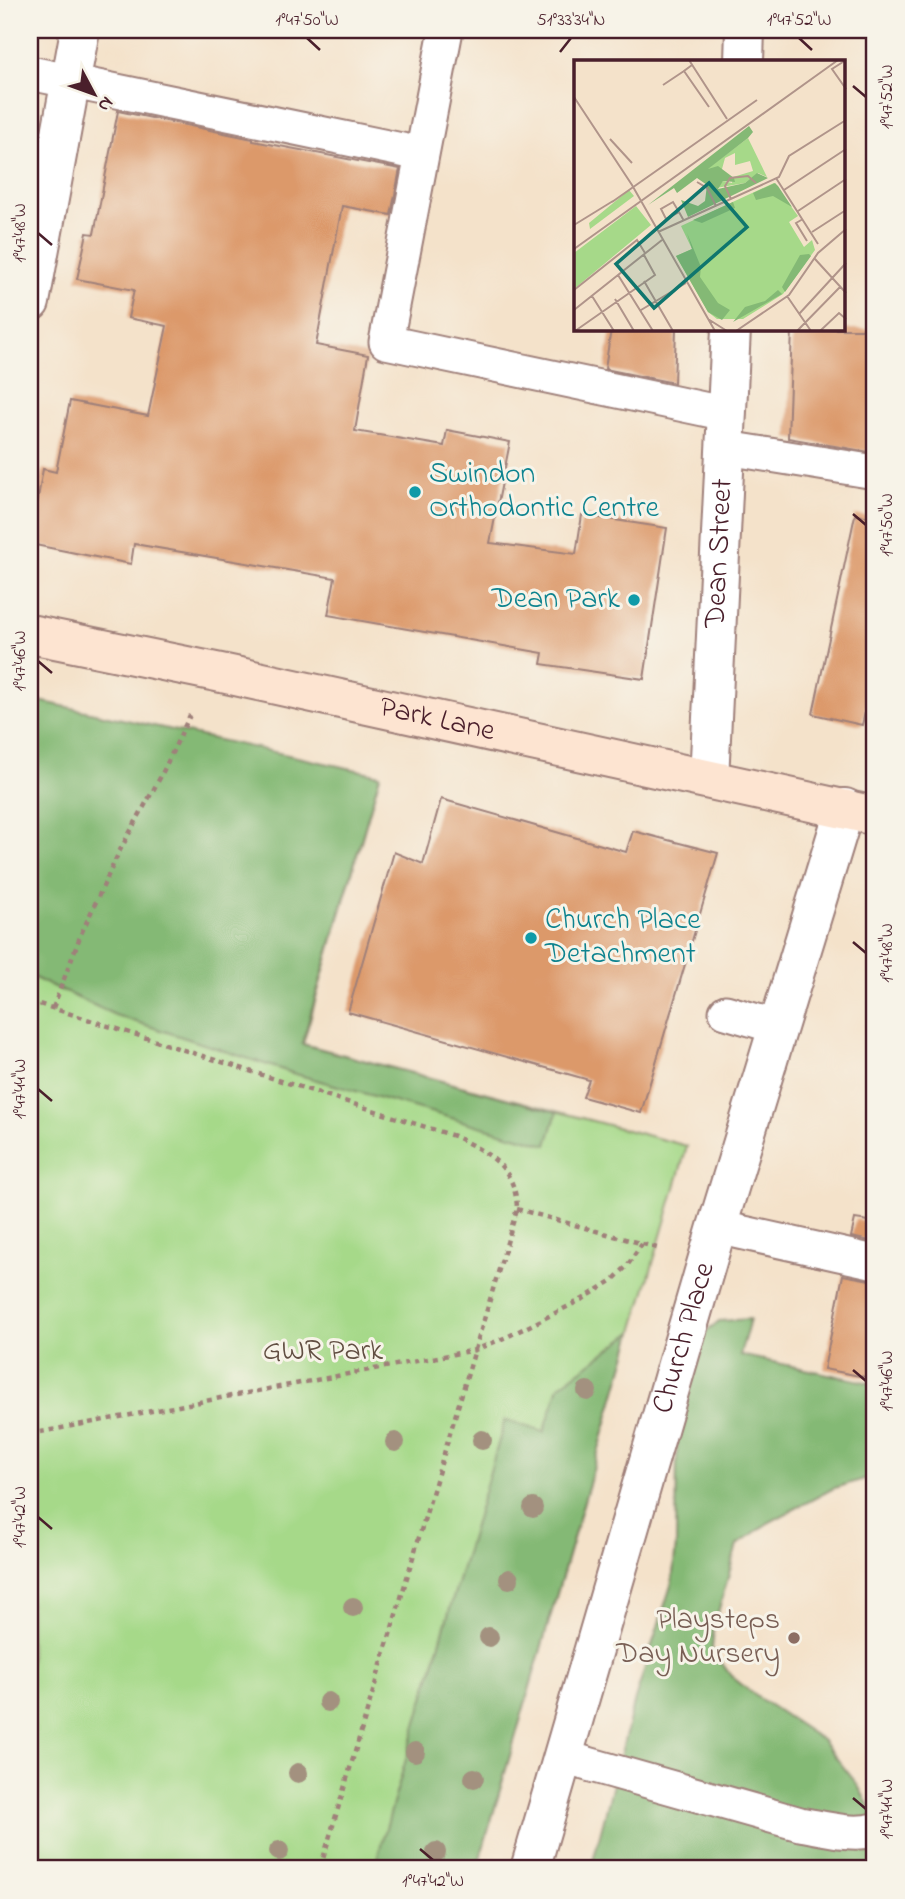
<svg xmlns="http://www.w3.org/2000/svg" width="905" height="1899" viewBox="0 0 905 1899" font-family="'Indie Flower',sans-serif">
  <style>
    .green { fill: #a6d989; stroke: #787c5a; stroke-width: 2 }
    .forest { fill: #84b975; stroke: #676c50; stroke-width: 2 }
    .building { fill: #dc996b }
    .lines { fill: none; stroke-linecap: round; stroke-linejoin: round }
    .service-casing { stroke: #9f807a; stroke-width: 37 }
    .minor-casing { stroke: #9f807a; stroke-width: 42 }
    .secondary-casing { stroke: #9f807a; stroke-width: 42 }
    .path { stroke: #9f807a; stroke-width: 4.5; stroke-dasharray: 5 5; stroke-linecap: butt }
    .service { stroke: #fff; stroke-width: 33 }
    .minor { stroke: #fff; stroke-width: 38 }
    .secondary { stroke: #fde4d1; stroke-width: 38 }
    .tree { fill: #a3917f }
    .ticks { fill: none; stroke: #4a1f2b; stroke-width: 2.5 }
    .culture-dot { fill: #0f9aa8; stroke: #f7f3e8; stroke-width: 2.5 }
    .education-dot { fill: #8d6e63; stroke: #f7f3e8; stroke-width: 2.5 }
    .labels { text-anchor: middle; dominant-baseline: central; stroke-width: 6; stroke-linejoin: round; paint-order: stroke }
    .culture-label { font-size: 30px; fill: #0d838f; stroke: #f7f3e8; text-anchor: start }
    .street-label { font-size: 30px; fill: #4a1f2b; stroke: #f7f3e8 }
    .park-label { font-size: 30px; fill: #614e42; stroke: #f7f3e8 }
    .education-label { font-size: 30px; fill: #785e54; stroke: #f7f3e8; text-anchor: end }
    .inset-road { fill: none; stroke: #b0948a; stroke-width: 2 }
    .view { fill: #0f766e; fill-opacity: 0.15; stroke: #0f766e; stroke-width: 3.5 }
    .inset-edge { fill: none; stroke: #4a1f2b; stroke-width: 3.5 }
    .neatline { fill: none; stroke: #4a1f2b; stroke-width: 2.5 }
    .ticks-label { font-size: 18px; text-anchor: middle; fill: #4a1f2b }
  </style>
  <rect width="100%" height="100%" fill="#f7f3e8"/>
  <filter id="ink" filterUnits="userSpaceOnUse"><feTurbulence type="fractalNoise" baseFrequency=".0143" numOctaves="2"/><feDisplacementMap in="SourceGraphic" scale="14" xChannelSelector="R" yChannelSelector="G"/><feConvolveMatrix kernelMatrix="1 2 1 2 8 2 1 2 1" color-interpolation-filters="sRGB"/></filter>
  <filter id="wash" filterUnits="userSpaceOnUse"><feTurbulence type="fractalNoise" baseFrequency=".00686" numOctaves="4" result="noise"/><feDisplacementMap in="SourceGraphic" scale="28" xChannelSelector="R" yChannelSelector="G"/><feGaussianBlur stdDeviation="1.57" result="paint"/><feColorMatrix in="noise" values="0 0 0 0 0 0 0 0 0 0 0 0 0 0 0 0 0 1.4 0 .05"/><feComposite in="paint" operator="in"/></filter>
  <g filter="url(#wash)">
    <rect width="100%" height="100%" fill="#f4e2ca"/>
    <path class="green" d="M30 700 380 775 303 1044 687 1146 477 1869H30Z"/>
    <path class="forest" d="M30 699 380 775 302 1044 557 1112 547 1145 292 1073 115 1015 30 976Z
      M750 1319 740 1355 875 1384V1476L834 1488 768 1523 737 1545 714 1627 712 1649 731 1676 756 1696 822 1740 857 1784 875 1817V1869H591L635 1699 672 1582 676 1545 677 1446 683 1376 706 1332 719 1321Z
      M633 1332 477 1869H374L505 1420 544 1432 559 1386Z"/>
    <g id="blocks">
      <path class="building" d="M118 111 253 139V141L400 169 391 215 342 206 316 345 368 355 355 431 444 446 447 430 510 442 490 543 576 554 582 515 667 528 644 679 541 664 543 653 328 615 335 578 134 544 131 564 30 544 43 469 56 472 70 401 148 416 167 326 128 318 134 290 77 279 87 233 94 234Z
        M611 329H676L674 383 605 369Z
        M792 329H875V453L788 438Z
        M855 515 875 517V693L870 691 862 725 813 714Z
        M441 799 626 852 633 831 718 853 641 1113 583 1097 589 1080 348 1012 394 852 423 864Z
        M855 1219 875 1222V1242L851 1237Z
        M843 1275 875 1281V1379L824 1369Z"/>
    </g>
  </g>
  <g filter="url(#ink)">
    <use href="#blocks" fill-opacity="0" stroke="#9f807a" stroke-width="2"/>
    <g class="lines">
      <g class="service-casing">
        <path id="service" d="M446 30 386 342 727 414
          M30 73 421 154
          M727 448 875 472
          M726 1012 778 1027
          M717 1227 875 1262
          M563 1757 800 1824C824 1828 851 1836 875 1830"/>
      </g>
      <g class="minor-casing">
        <g id="minor">
          <path d="M744 61 745 30"/>
          <path d="M30 302 80 30"/>
          <path id="s1" d="M709 779 731 329"/>
          <path id="s2" d="M530 1869 717 1227 845 808"/>
        </g>
      </g>
      <g class="secondary-casing">
        <g id="secondary">
          <path id="s3" d="M30 634 226 674 875 816"/>
        </g>
      </g>
      <path class="path" d="M30 1001 454 1136C489 1153 516 1167 517 1209L320 1869
        M53 1008 81 934 119 852 161 776 190 715
        M517 1209 661 1249
        M30 1434 475 1350 509 1336 583 1299 613 1280 627 1266 642 1244"/>
      <use href="#service" class="service"/>
      <use href="#minor" class="minor"/>
      <use href="#secondary" class="secondary"/>
    </g>
    <g class="tree">
      <circle cx="587" cy="1391" r="10"/>
      <circle cx="482" cy="1440" r="10"/>
      <circle cx="395" cy="1442" r="10"/>
      <circle cx="533" cy="1508" r="10"/>
      <circle cx="509" cy="1579" r="10"/>
      <circle cx="353" cy="1607" r="10"/>
      <circle cx="489" cy="1637" r="10"/>
      <circle cx="328" cy="1702" r="10"/>
      <circle cx="415" cy="1752" r="10"/>
      <circle cx="298" cy="1773" r="10"/>
      <circle cx="474" cy="1778" r="10"/>
      <circle cx="279" cy="1851" r="10"/>
      <circle cx="436" cy="1852" r="10"/>
    </g>
  </g>
  <path class="ticks" d="M307 38 320 50M799 38 812 50M560 52 571 38M853 86 866 97M38 233 52 245M853 514 866 525M38 661 52 673M853 942 866 953M38 1089 52 1101M853 1370 866 1381M38 1517 52 1529M853 1798 866 1809M420 1849 433 1860"/>
  <g class="culture-dot">
    <circle cx="415" cy="492" r="7"/>
    <circle cx="634" cy="600" r="7"/>
    <circle cx="531" cy="938" r="7"/>
  </g>
  <circle class="education-dot" cx="794" cy="1638" r="7"/>
  <g class="labels">
    <g class="culture-label">
      <text x="429" y="475">Swindon<tspan x="429" dy="34">Orthodontic Centre</tspan></text>
      <text x="620" y="600" text-anchor="end">Dean Park</text>
      <text x="545" y="921">Church Place<tspan x="545" dy="34">Detachment</tspan></text>
    </g>
    <g class="street-label">
      <text stroke="none"><textPath href="#s1" startOffset="226">Dean Street</textPath></text>
      <text stroke="none"><textPath href="#s3" startOffset="416">Park Lane</textPath></text>
      <text stroke="none"><textPath href="#s2" startOffset="553">Church Place</textPath></text>
    </g>
    <g class="park-label">
      <text x="323" y="1352">GWR Park</text>
    </g>
    <g class="education-label">
      <text x="780" y="1621">Playsteps<tspan x="780" dy="34">Day Nursery</tspan></text>
    </g>
  </g>
  <g transform="translate(574 60)">
    <rect width="271" height="271" fill="#f4e2ca"/>
    <path d="M174 78 193 117 184 113 171 123 142 128 149 121 158 123 159 117 179 111 176 101 161 105V93L151 98 148 109H133ZM200 123 224 156 215 162 230 187 238 180 241 190 209 234 169 259H143L134 252 102 196 118 189 107 166ZM55 130 60 136 16 169 15 163ZM62 146 77 165 0 229V193Z" fill="#a6d989"/>
    <path d="M175 66 179 72 174 78 134 109 144 106 160 118 161 122 149 121 144 129 171 123 183 113 194 118 114 157 107 140 124 146 131 141 133 125 123 118 103 133 100 128 74 145ZM201 123 204 126 218 147 199 136 182 140 179 133ZM159 142 161 148 128 163 119 160ZM113 173 127 207 126 217 144 243 156 250 148 260 134 252 102 196 118 189ZM235 194 237 196 211 232 208 227 226 195ZM204 230 208 234 159 262 171 247 191 241Z" fill="#84b975"/>
    <path class="inset-road" d="M115 0 153 59M272 0 258 9 272 29M118 5 110 11 135 47M89 25 110 11M0 37 58 125 141 271M36 79 58 103M202 118 244 184M123 122 133 128 142 146M210 130 272 89M157 139 151 126 156 118 174 116 182 123M38 142 183 40M224 151 272 119M105 152 92 159 87 149 99 142 105 152 110 161M229 159 222 163 233 181M0 165 39 141M84 172 205 117 215 96 272 60M238 172 272 150M0 189 264 0M241 199 272 233M44 215 79 271M70 221 99 271M0 230 63 180 71 193M18 236 40 271M213 236 237 271M41 239 60 271M0 250 88 180M67 250 112 223M225 254 272 203M134 259 153 271M1 271 81 215 70 195M162 271 215 235 244 193 272 169M223 271 266 227M246 271 265 253 272 259"/>
    <path class="view" d="M135 123 173 167 80 248 42 204Z"/>
    <rect width="271" height="271" class="inset-edge"/>
  </g>
  <rect width="905" height="1899" fill="none" stroke="#f7f3e8" stroke-width="77"/>
  <g transform="translate(94 94) rotate(131)" stroke="#f7f3e8" stroke-width="5" paint-order="stroke">
  <path d="M0-5L12 26L0 18L-12 26Z" fill="#4a1f2b"/>
  <text y="-10" font-size="19" font-weight="bold" text-anchor="middle" fill="#4a1f2b">N</text>
  </g>
  <rect x="38" y="38" width="828" height="1822" class="neatline"/>
  <g class="ticks-label">
    <text x="307" y="25">1°47'50"W</text>
    <text x="571" y="25">51°33'34"N</text>
    <text x="799" y="25">1°47'52"W</text>
    <text transform="translate(886 97) rotate(-90)" y="6">1°47'52"W</text>
    <text transform="translate(19 233) rotate(-90)" y="6">1°47'48"W</text>
    <text transform="translate(886 525) rotate(-90)" y="6">1°47'50"W</text>
    <text transform="translate(19 661) rotate(-90)" y="6">1°47'46"W</text>
    <text transform="translate(886 953) rotate(-90)" y="6">1°47'48"W</text>
    <text transform="translate(19 1089) rotate(-90)" y="6">1°47'44"W</text>
    <text transform="translate(886 1381) rotate(-90)" y="6">1°47'46"W</text>
    <text transform="translate(19 1517) rotate(-90)" y="6">1°47'42"W</text>
    <text transform="translate(886 1809) rotate(-90)" y="6">1°47'44"W</text>
    <text x="433" y="1886">1°47'42"W</text>
  </g>
</svg>
